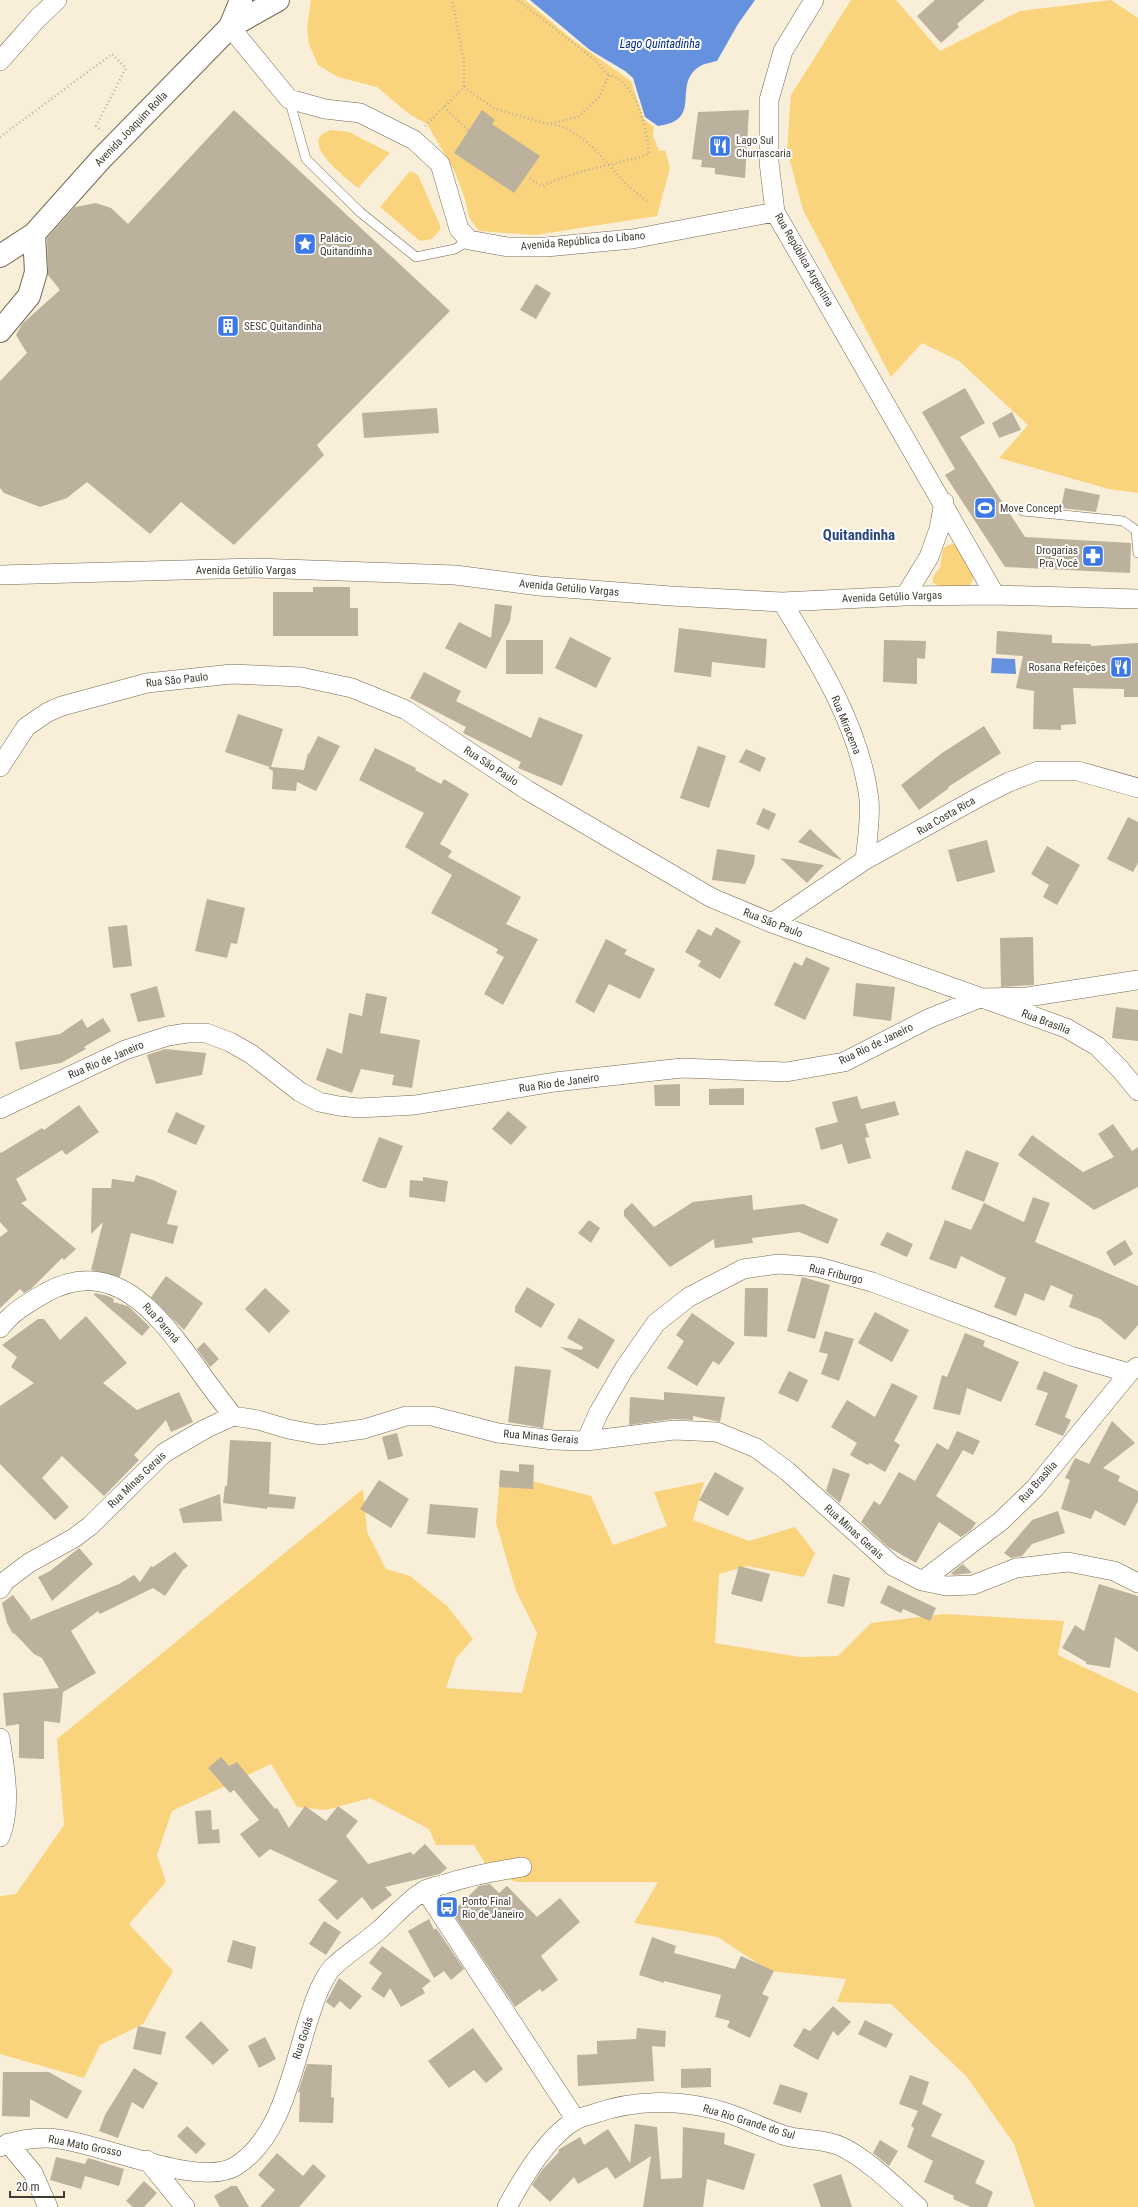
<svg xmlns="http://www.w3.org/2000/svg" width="1138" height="2207" viewBox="0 0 1138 2207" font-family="'Roboto Condensed',sans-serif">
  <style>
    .green { fill: #fad47d }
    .water { fill: #6691df }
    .building { fill: #bbb19c }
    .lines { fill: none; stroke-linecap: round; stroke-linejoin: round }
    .service-casing { stroke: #726955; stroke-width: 10 }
    .minor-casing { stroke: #726955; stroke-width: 20 }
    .tertiary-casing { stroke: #726955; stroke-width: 24 }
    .path { stroke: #b8b09e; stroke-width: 2.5; stroke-dasharray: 1 3; stroke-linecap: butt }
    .service { stroke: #fff; stroke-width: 9 }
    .minor { stroke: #fff; stroke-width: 19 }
    .tertiary { stroke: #fff; stroke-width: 22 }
    .labels { text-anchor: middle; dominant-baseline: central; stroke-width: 4; stroke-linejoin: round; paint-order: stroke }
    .street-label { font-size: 11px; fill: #403c33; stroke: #fff }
    .poi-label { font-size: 11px; fill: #403c33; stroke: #fff; text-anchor: start }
    .water-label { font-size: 12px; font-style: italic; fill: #002b85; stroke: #fff }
    .district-label { font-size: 15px; font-weight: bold; fill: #2a487f; stroke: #fff }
  </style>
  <rect width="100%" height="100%" fill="#f9efd8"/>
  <path class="green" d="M311 0H525L573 40 631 81 644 119 654 127 653 136 659 151 665 150 670 168 657 216 535 235 479 231 469 217 465 199 455 172 427 124 409 114 377 87 338 77 318 65 309 44 307 29Z
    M851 0H896L940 51 1020 11 1111 0 1138 18V493L1109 489 999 458 1028 425 959 361 922 343 891 377 803 210 787 150 791 95Z
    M332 130 349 132 390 153 358 188C346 178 294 139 332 130Z
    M410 171 418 175 440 225V230L432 239 420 241 380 207Z
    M954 544C966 553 981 574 969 586H939L933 583V577L940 567 943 549 948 545Z
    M500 1473 591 1496 613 1545 667 1526 654 1492 704 1482 693 1520 749 1541 795 1527 815 1553 804 1577 748 1566 719 1574 715 1643 799 1657 838 1656 871 1623 944 1614 1064 1621 1058 1655 1138 1693V2207H1035L1014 2144 967 2077 891 2004 837 2002 846 1979 769 1971 718 1937 634 1923 658 1882H517L490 1872 474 1845H436L429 1829 370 1798 326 1810 297 1807 271 1764 172 1811 157 1855 166 1882 129 1924 173 1971 143 2024 100 2045 84 2078 0 2054V1896L16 1894 64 1825 57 1739 363 1489 367 1532 386 1569 410 1576 447 1606 473 1639 456 1658 446 1688 522 1693 537 1633 516 1591 496 1523Z"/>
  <path class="water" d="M530 0H755L738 24 717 61C713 62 707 63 702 65 669 83 706 120 658 126L645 117 633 78 625 71 590 50Z
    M992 658 1015 659 1016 674 991 673Z"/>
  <path class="building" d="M935 0H985L957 24 959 27 941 43 917 16Z
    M234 110 450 311 317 445 324 455 234 545 181 502 150 534 87 482 67 498 40 507 4 493 0 488V381L27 353 16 335 22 324 60 290 48 275 47 238 75 207 96 203 111 208 128 224Z
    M482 110 495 120 492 124 540 156 514 193 454 153Z
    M749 110 745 178 715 174V168L701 167 702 160 692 159 698 112Z
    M536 284 551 293 536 319 520 310Z
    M965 388 985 423 960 437 1025 537 1131 543 1130 573 1005 567 945 475 955 469 922 412Z
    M437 408 439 433 364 438 362 413Z
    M1012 412 1021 430 999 438 992 423Z
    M1065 488 1100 495 1096 512 1061 508Z
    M313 587H350V608H358V636H273V592H313Z
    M495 604 512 606 510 621 486 669 445 648 459 622 491 638Z
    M679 628 767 639 765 668 712 662 711 677 674 672Z
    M997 631 1052 635V643L1091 644V646L1138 643V697H1124V689L1073 688 1076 724 1061 725V730L1033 729 1034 691 1016 688 1023 656 996 654Z
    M570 637 611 658 596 688 555 668Z
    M506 640H543V674H506Z
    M884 640 926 641 925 659 917 658V684L883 682Z
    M424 672 461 691 456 701 531 738 539 717 583 735 562 786 518 768 521 762 463 733 466 727 410 698Z
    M238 714 283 729 271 767 304 770 308 753 309 754 318 736 340 746 316 791 297 782 296 791 272 789 273 771 268 768 270 767 225 752Z
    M984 726 1001 753 948 787 949 788 919 810 901 785 942 753Z
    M698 746 726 756 709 808 680 798Z
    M375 748 416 768 415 770 441 784 444 779 469 794 440 844 452 851 448 857 521 897 506 924 538 939 503 1005 484 994 504 957 496 953 498 949 431 913 452 875 405 847 424 813 359 780Z
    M746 749 766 758 760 772 739 762Z
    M763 808 776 814 769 830 756 824Z
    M1128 817 1138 822V863L1133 872 1107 859Z
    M810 829 841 859V860L798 842Z
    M987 840 995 872 957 882 948 850Z
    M1047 846 1080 865 1057 905 1043 897 1049 885 1031 874Z
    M717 849 755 855 754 864 745 884 712 880Z
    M780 858 824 865 807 883Z
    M207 899 245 908 237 944 231 943 227 958 195 951Z
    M127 925 132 966 113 968 108 927Z
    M716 927 741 941 720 979 698 966 701 961 685 952 698 929 711 936Z
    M1033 937 1034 985 1001 987 1000 938Z
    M606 939 627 950 624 954 655 969 640 999 609 984 594 1013 575 1002Z
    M806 957 830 968 805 1020 774 1005 794 962 802 966Z
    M856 983 895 987 891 1021 853 1016Z
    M157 986 165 1017 138 1022 130 994Z
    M366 993 387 997 380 1033 420 1040 412 1088 392 1085 394 1075 361 1069 352 1093 316 1080 327 1048 342 1054 349 1013 362 1016Z
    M1116 1007 1138 1010V1041L1112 1038Z
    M103 1018 111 1031 84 1047 86 1049 61 1063 20 1070 15 1042 60 1034 82 1019 87 1028Z
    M165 1049 206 1053 202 1075 156 1084 147 1055Z
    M680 1084V1106H655L654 1085Z
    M744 1088V1105H709V1089Z
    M857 1096 861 1109 895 1101 899 1115 865 1124 869 1137 865 1138 871 1158 848 1164 842 1144 821 1150 815 1128 838 1122 832 1102Z
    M79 1105 99 1132 66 1155 62 1150 16 1179 27 1200 21 1203 76 1249 64 1260 62 1258 31 1289 24 1293 20 1289 0 1308V1237L8 1231 0 1222V1152L1 1153 42 1128 44 1130Z
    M508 1111 527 1127 511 1145 492 1129Z
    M176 1112 205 1126 196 1145 167 1132Z
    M1113 1124 1132 1151 1138 1147V1187L1094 1210 1018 1155 1032 1135 1083 1172 1114 1157 1098 1134Z
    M379 1137 403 1146 386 1188H380L362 1181Z
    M966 1150 999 1163 984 1202 951 1189Z
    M136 1175 153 1180 177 1191 167 1224 178 1226 173 1244 131 1233 120 1277 91 1270 103 1222 91 1234 92 1188H111L112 1179 134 1182Z
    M423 1177 448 1181 445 1202 409 1197 410 1180 423 1181Z
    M752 1195 753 1210 803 1204 838 1219 828 1244 799 1232 752 1238 753 1243 715 1248 714 1239 670 1267 624 1216V1210L632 1203 654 1227 693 1202Z
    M1033 1197 1050 1203 1035 1242 1138 1286V1325L1125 1340 1100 1319 1069 1307 1073 1295 1051 1285 1044 1301 1025 1293 1016 1316 994 1307 1006 1278 961 1256 956 1269 929 1259 945 1220 971 1230 984 1203 1024 1222Z
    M589 1220 600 1228 591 1243 578 1233Z
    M887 1232 913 1244 907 1257 880 1245Z
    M1125 1240 1133 1254 1114 1266 1106 1252Z
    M166 1276 203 1303 184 1330 151 1297Z
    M802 1277 830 1285 815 1339 787 1331Z
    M527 1287 555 1304 541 1328 515 1312V1307Z
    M265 1288 290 1311 269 1333 245 1309Z
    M745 1288H768L767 1337 744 1336Z
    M95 1293 108 1296 114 1299 113 1302 128 1306 150 1327 142 1336 94 1295Z
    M875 1312 909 1330 892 1362 858 1343Z
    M692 1313 735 1343 719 1365 713 1361 697 1386 667 1368 684 1341 676 1335Z
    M86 1316 127 1363 103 1383 137 1410 179 1392 193 1422 171 1432 166 1420 134 1455 139 1460 104 1496 62 1456 42 1478 69 1507 55 1520 0 1464V1406L34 1383 11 1367 17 1357 2 1345 38 1319H44L60 1340Z
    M579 1318 615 1340 598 1369 560 1347 582 1350 583 1347 567 1338Z
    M825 1331 854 1339 839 1381 821 1374 828 1354 819 1352Z
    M965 1333 985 1341 983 1346 1019 1362 1001 1402 967 1388 960 1415 933 1409 942 1375 947 1377Z
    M204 1342 219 1359 210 1367 197 1349Z
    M515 1366 551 1370 543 1428 508 1422Z
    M789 1371 808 1380 798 1402 778 1393Z
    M1044 1371 1078 1385 1065 1417 1071 1420 1063 1436 1035 1425 1048 1393 1036 1389Z
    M892 1383 918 1396 894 1441 900 1445 885 1472 870 1463 868 1465 850 1455 857 1443 831 1427 847 1400 875 1417Z
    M664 1392 725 1397 720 1422 693 1416V1420L673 1419 629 1425 630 1397 664 1400Z
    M1112 1421 1135 1443 1103 1468 1120 1476 1118 1481 1138 1491V1501L1125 1526 1095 1510 1091 1519 1061 1509 1070 1480 1065 1478 1075 1458 1089 1464Z
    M957 1431 980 1441 973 1455 963 1450 936 1496 976 1523 971 1530 961 1537 939 1522 916 1563 888 1547 861 1522 874 1501 880 1505 899 1472 915 1481 937 1443 948 1450Z
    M397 1433 403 1456 388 1460 382 1437Z
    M230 1440 271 1442 269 1494 296 1497 294 1509 267 1507V1509L223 1503 225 1486H227Z
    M519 1464 534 1465 533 1489 499 1487 500 1470 519 1472Z
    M833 1468 850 1474 840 1503 826 1491Z
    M715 1472 744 1488 728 1516 699 1500Z
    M379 1480 409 1499 391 1528 360 1509Z
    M220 1494 222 1521 183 1523 179 1509Z
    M430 1504 478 1508 475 1538 427 1534Z
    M1058 1511 1065 1533 1032 1544 1022 1556 1011 1558 1004 1553 1032 1520Z
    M79 1548 93 1564 52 1601 38 1577 50 1571Z
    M175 1552 188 1566 183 1570 165 1596 153 1588 100 1614 98 1611 71 1631 96 1673 63 1692 60 1723 44 1721V1759L19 1758V1724L6 1726 3 1693 59 1688 42 1658 34 1654 14 1633 13 1634 7 1623 2 1603 13 1595 31 1619 28 1621 119 1584 134 1575 140 1582 151 1566 153 1567Z
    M963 1564 972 1573 953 1575 951 1573Z
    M739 1566 770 1574 762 1602 731 1594Z
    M833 1574 850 1578 844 1607 827 1603Z
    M1099 1584 1138 1596V1652L1115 1637 1110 1668 1086 1664V1662L1062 1648 1075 1625 1084 1631Z
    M888 1585 936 1608 930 1621 903 1609 901 1613 880 1603Z
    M221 1757 229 1766 237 1762 275 1809 277 1808 289 1828 305 1806 326 1821 338 1806 358 1821 346 1836 368 1864 411 1852 413 1855 425 1844 447 1868 440 1874 385 1887 392 1895 372 1910 362 1897 337 1920 318 1900 338 1881 270 1849 259 1858 240 1834 259 1820 234 1790 230 1793 208 1768Z
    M211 1810 212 1830 219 1829 220 1843 198 1844 195 1811Z
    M490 1884 499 1893 507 1886 537 1917 560 1898 580 1922 541 1956 558 1980 542 1992 540 1989 515 2007 452 1912 479 1886Z
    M429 1919 434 1930 436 1928 464 1969 451 1980 444 1971 434 1978 408 1931Z
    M324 1921 341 1932 326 1955 309 1944Z
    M652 1937 676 1946 674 1953 735 1969 741 1956 774 1971 762 1994 769 1997 750 2038 727 2027 730 2021 715 2017 721 1995 664 1981V1983L639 1975Z
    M233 1940 256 1947 252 1969 227 1962Z
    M382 1946 431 1981 422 1988 425 1993 401 2007 390 1988 384 1998 371 1989 382 1973 369 1963Z
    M339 1978 362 1996 350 2010 340 2001 334 2008 326 2002Z
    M833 2006 851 2022 838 2036 833 2031 818 2060 793 2046 804 2028 810 2031Z
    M865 2020 893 2034 886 2048 858 2034Z
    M201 2021 229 2050 213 2065 185 2037Z
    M138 2026 166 2032 161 2055 133 2049Z
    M473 2028 503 2069 486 2083 474 2070 449 2088 428 2061Z
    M637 2028 666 2031 665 2047 652 2046 654 2081 578 2086 577 2055 597 2054V2041L636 2039Z
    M265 2037 276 2059 259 2068 248 2046Z
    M307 2064 332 2065 331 2097 334 2098 333 2123 299 2122 300 2092H298Z
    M134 2068 158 2083 143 2109 132 2102 118 2138 99 2131 105 2115Z
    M711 2068V2087L681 2088V2069Z
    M3 2072H49L82 2091 67 2119 30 2099V2117L2 2116Z
    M910 2075 929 2082 922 2104 942 2114 931 2136 985 2161 975 2183 993 2192 987 2207H971L953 2199 954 2196 924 2182 933 2161 907 2147 914 2128 911 2126 918 2111 899 2104Z
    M780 2084 808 2093 801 2113 773 2104Z
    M635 2124 657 2127 661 2179 682 2178 683 2127 725 2133 724 2144 755 2154 744 2190 707 2179 703 2207H643L651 2156 615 2179 607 2167 578 2184 574 2177 550 2202 532 2185 542 2170 559 2152 558 2150 580 2137 584 2145 608 2129 630 2163Z
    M187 2126 206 2144 196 2154 177 2136Z
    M880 2140 898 2151 889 2166 873 2153Z
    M277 2153 303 2176 313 2164 326 2176 299 2207H260L275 2190 258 2175Z
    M56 2157 85 2164 88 2158 124 2169 119 2186 85 2176 81 2189 50 2180Z
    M841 2174 852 2207H821L813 2184Z
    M144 2181 157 2193 144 2207H133L126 2201Z
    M231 2186H237L249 2207H220L214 2196Z"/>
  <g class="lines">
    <g class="service-casing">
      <path id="service" d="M289 99 306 159 360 212 416 257 455 249 469 240
        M1023 511 1123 521 1136 530 1138 553"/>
    </g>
    <g class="minor-casing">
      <path id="minor" d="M814 0 783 51 769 100V162L775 212 995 595
        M230 27 289 99 325 109 360 113 414 140 440 164 459 229 469 240 508 247H546L632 239 775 212
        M0 61 37 19 57 0
        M0 575 255 568 455 575 539 586 671 596 782 602 905 596 995 595 1138 599
        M905 596 929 557 939 529 944 502
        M782 602C819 662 860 728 869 799 871 818 867 841 865 860
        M0 767 26 727 48 712 62 706 147 683 232 674 301 677 352 688 406 710 527 790 712 898 772 923 1066 1028 1097 1046 1120 1069 1138 1091
        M772 923 865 860 981 796 1009 782 1038 771H1078L1138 788
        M0 1109 125 1050 168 1036 187 1033H206L230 1042 251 1054 300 1092 319 1102 339 1106 359 1108 415 1105 555 1082 682 1068 786 1072 844 1062 930 1018 980 998 1027 997 1138 980
        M0 1328C12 1312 28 1303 45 1293 113 1255 157 1313 193 1362 206 1381 219 1398 233 1416
        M586 1441 599 1412 624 1369 656 1323 689 1297 743 1269 778 1264 818 1267 872 1282 1071 1356 1129 1373
        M922 1581 1001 1521 1035 1488 1129 1373 1137 1367
        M0 1589 5 1581 29 1563 74 1538 90 1526 164 1453 205 1429 233 1416 258 1420 288 1429 320 1435 364 1429 406 1416H432L498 1433 553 1440 586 1441 674 1430 717 1432 756 1448 787 1471 893 1566 922 1581 946 1586 973 1585 1016 1568 1068 1562 1114 1571 1138 1583
        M0 1738C5 1769 12 1808 0 1837
        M425 1890 576 2120
        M8 2143 33 2173 48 2207
        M0 2147C15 2140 31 2138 47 2138 94 2139 198 2190 236 2166 290 2132 295 2043 320 1988 323 1982 327 1973 332 1968 346 1954 363 1944 378 1931 392 1919 409 1899 425 1890 430 1887 438 1886 445 1884 470 1876 496 1871 522 1867
        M147 2160 185 2207
        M507 2207C522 2179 548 2135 576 2120 581 2117 587 2116 593 2114 635 2099 681 2099 724 2112 744 2118 763 2128 783 2135 801 2141 823 2138 840 2146 865 2157 897 2188 918 2207"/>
    </g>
    <g class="tertiary-casing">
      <path id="tertiary" d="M230 27 241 0
        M0 256 34 234 101 159 230 27 278 0
        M0 331 29 296 36 272 34 234"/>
    </g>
    <path class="path" d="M518 0 595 60 609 75
      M464 87 495 109 548 124 578 117 599 97 609 75C637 82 647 129 649 154 613 166 577 169 543 186L527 177
      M444 107 469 131
      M551 124C583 129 604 161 625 183 632 190 641 196 649 203
      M425 126 464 87V61L452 0
      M0 137 112 54 126 68 96 126 102 131"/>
    <use href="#service" class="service"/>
    <use href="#minor" class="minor"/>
    <use href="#tertiary" class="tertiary"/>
  </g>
  <defs>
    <g id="restaurant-square" transform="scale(1.15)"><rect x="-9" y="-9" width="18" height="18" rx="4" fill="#3d78e7" stroke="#fff"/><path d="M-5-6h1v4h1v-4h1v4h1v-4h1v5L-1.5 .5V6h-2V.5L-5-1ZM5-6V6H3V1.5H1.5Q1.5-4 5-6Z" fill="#fff"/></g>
    <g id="sight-square" transform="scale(1.15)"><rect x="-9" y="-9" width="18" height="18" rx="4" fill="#3d78e7" stroke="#fff"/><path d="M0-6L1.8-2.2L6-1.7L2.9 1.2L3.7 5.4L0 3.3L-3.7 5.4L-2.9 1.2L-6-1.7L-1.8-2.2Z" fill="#fff"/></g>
    <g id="building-square" transform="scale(1.15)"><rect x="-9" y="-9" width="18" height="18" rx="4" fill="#3d78e7" stroke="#fff"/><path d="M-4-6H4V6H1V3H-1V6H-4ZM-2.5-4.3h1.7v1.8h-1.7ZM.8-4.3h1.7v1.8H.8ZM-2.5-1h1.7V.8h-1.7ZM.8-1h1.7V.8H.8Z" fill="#fff"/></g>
    <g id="stadium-square" transform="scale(1.15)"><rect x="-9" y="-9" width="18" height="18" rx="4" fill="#3d78e7" stroke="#fff"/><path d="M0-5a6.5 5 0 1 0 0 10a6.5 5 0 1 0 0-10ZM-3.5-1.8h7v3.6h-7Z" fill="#fff"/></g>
    <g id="pharmacy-square" transform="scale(1.15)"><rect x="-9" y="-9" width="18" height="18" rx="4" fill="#3d78e7" stroke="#fff"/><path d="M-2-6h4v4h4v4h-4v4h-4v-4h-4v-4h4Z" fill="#fff"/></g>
    <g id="bus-square" transform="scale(1.15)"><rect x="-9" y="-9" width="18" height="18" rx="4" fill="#3d78e7" stroke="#fff"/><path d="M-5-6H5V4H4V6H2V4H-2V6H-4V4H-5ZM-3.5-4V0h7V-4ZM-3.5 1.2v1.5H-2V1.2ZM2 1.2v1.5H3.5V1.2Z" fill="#fff"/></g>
  </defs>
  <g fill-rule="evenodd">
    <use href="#restaurant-square" x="720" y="146"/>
    <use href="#sight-square" x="305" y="244"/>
    <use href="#building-square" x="228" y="326"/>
    <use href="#stadium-square" x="985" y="508"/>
    <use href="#pharmacy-square" x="1093" y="556"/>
    <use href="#restaurant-square" x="1121" y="667"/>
    <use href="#bus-square" x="447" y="1907"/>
  </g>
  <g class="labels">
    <g class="street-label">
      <text transform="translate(131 129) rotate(-46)">Avenida Joaquim Rolla</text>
      <text transform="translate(583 241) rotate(-5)">Avenida República do Líbano</text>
      <text transform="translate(804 260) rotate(60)">Rua República Argentina</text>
      <text x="246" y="570">Avenida Getúlio Vargas</text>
      <text transform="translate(569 588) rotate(5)">Avenida Getúlio Vargas</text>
      <text transform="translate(892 597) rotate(-2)">Avenida Getúlio Vargas</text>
      <text transform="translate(177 680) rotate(-6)">Rua São Paulo</text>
      <text transform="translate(846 725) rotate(68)">Rua Miracema</text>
      <text transform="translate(491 766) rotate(33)">Rua São Paulo</text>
      <text transform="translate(946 816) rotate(-30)">Rua Costa Rica</text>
      <text transform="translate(773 923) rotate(21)">Rua São Paulo</text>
      <text transform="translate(1046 1022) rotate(21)">Rua Brasília</text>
      <text transform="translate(876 1044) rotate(-26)">Rua Rio de Janeiro</text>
      <text transform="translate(106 1060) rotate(-23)">Rua Rio de Janeiro</text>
      <text transform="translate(559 1083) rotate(-8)">Rua Rio de Janeiro</text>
      <text transform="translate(836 1274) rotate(13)">Rua Friburgo</text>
      <text transform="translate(161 1323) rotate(48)">Rua Paraná</text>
      <text transform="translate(541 1437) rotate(5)">Rua Minas Gerais</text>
      <text transform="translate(137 1480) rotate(-44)">Rua Minas Gerais</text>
      <text transform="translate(1038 1482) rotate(-48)">Rua Brasília</text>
      <text transform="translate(854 1532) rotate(42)">Rua Minas Gerais</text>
      <text transform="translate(303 2038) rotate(-72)">Rua Goiás</text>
      <text transform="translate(749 2122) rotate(17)">Rua Rio Grande do Sul</text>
      <text transform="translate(85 2146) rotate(11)">Rua Mato Grosso</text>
    </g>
    <g class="poi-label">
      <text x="736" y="140">Lago Sul<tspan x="736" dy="13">Churrascaria</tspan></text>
      <text x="320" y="238">Palácio<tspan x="320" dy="13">Quitandinha</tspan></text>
      <text x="244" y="326">SESC Quitandinha</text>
      <text x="1000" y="508">Move Concept</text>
      <text x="1078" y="550" text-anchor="end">Drogarias<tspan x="1078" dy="13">Pra Você</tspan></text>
      <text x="1106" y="667" text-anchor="end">Rosana Refeições</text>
      <text x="462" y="1901">Ponto Final<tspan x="462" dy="13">Rio de Janeiro</tspan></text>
    </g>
    <g class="water-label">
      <text x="660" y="44">Lago Quintadinha</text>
    </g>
    <g class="district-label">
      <text x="859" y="535">Quitandinha</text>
    </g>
  </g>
  <path d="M10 2191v6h54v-6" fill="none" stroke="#403c33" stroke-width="2"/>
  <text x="16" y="2191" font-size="12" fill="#403c33" stroke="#ffffff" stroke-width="3" paint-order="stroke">20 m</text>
</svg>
